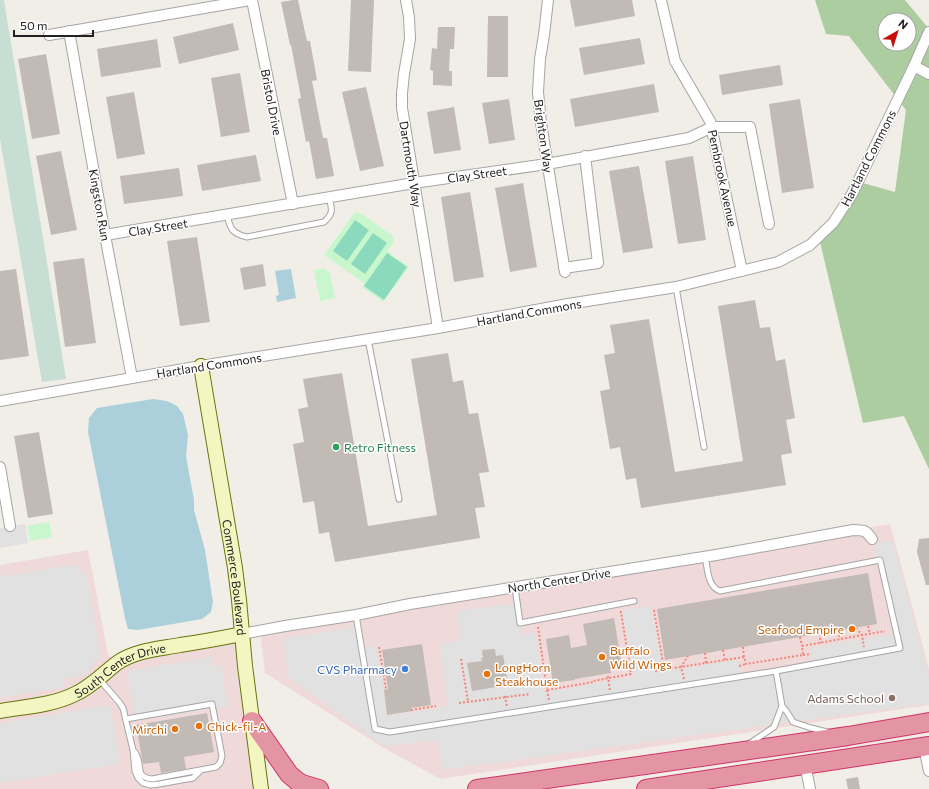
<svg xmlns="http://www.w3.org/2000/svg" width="929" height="789" viewBox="0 0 929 789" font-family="Commissioner,sans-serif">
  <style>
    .commercial { fill: #f0dad9 }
    .forest { fill: #accda0; fill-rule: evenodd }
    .wetland { fill: #c6ded3 }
    .park { fill: #c9f7cd }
    .pitch { fill: #8cdabd }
    .parking { fill: #e1e1e1; fill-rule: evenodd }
    .water { fill: #acd0db }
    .building { fill: #c1bab5 }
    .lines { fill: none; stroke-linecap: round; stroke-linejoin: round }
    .lane-casing { stroke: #a5a5a5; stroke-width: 7 }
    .street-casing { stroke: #a5a5a5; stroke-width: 12 }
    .secondary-casing { stroke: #67740c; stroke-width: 16 }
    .highway-casing { stroke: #d13367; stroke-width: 20 }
    .path { stroke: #f28678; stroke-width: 2; stroke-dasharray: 2 2; stroke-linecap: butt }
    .lane { stroke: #fff; stroke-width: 5 }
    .street { stroke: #fff; stroke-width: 10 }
    .secondary { stroke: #f3f6c1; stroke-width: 14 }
    .highway { stroke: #e395a3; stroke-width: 18 }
    .leisure-dot { fill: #2e9e5b; stroke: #fff; stroke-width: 1.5 }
    .food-dot { fill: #e8710a; stroke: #fff; stroke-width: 1.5 }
    .shop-dot { fill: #3f7fe0; stroke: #fff; stroke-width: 1.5 }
    .education-dot { fill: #8d6e63; stroke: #fff; stroke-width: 1.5 }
    .labels { text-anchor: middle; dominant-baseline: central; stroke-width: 3; stroke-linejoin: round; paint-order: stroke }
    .street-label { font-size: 12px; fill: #212121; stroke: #fff }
    .leisure-label { font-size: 12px; fill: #27864d; stroke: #fff; text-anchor: start }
    .food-label { font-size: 12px; fill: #c56008; stroke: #fff; text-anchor: start }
    .shop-label { font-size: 12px; fill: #366cbe; stroke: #fff; text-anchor: end }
    .education-label { font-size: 12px; fill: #785e54; stroke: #fff; text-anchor: end }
  </style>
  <rect width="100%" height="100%" fill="#f1eee8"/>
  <path class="commercial" d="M890 524 929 669V705L440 779 384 748 265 673 260 631 356 615Z
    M88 550 108 654 117 663 242 634 261 789H0V565Z"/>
  <path class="forest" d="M815 0H905L929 29V469L904 416 863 423 820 242 863 183 895 192 906 110 849 36 826 34ZM885 20H909V44H885Z"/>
  <path class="wetland" d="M0 0H4L66 379 42 382 0 139Z"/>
  <path class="park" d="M359 212 393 236 394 242 387 251 409 267 383 302 362 287 364 283 324 255 354 213Z
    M324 268 330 273 335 298 320 301 314 270Z
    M49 522 52 537 30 541 27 526Z"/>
  <path class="pitch" d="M355 220 369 230 347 261 333 251Z
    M373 233 387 243 365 274 351 264Z
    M387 253 407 267 384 300 364 286Z"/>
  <path class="parking" d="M25 524 28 543 0 548V528Z
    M892 540 929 678V703L443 770 437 740 387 746 377 742 288 677 283 638 358 627 361 648 378 646 387 716 448 706 440 643 460 641 457 611 517 603 522 635 536 633 544 692 635 677 632 670 622 610 635 608 651 606 664 671 738 660 741 676 813 664 810 648 896 634 874 544ZM495 649 496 656H503L507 685 472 691 467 663 482 661 481 658H483L482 650Z
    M77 564 78 572 86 571 101 659 93 660V666L88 673 84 675 63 679 65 687 0 698V577Z
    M211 657 212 666 221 665 228 706 135 721 127 671Z
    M110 705 120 764 0 783V723Z"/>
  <path class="water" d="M291 269 296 298 277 302 276 296 279 295 275 271Z
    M153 399 167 401 177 406 183 414 188 435 186 456 194 500V510L205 550 213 602 211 612 202 619 138 630 128 629 125 618 88 432 89 418 97 408Z"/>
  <path class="building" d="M293 0H298L307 41H310L317 80 312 81 323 138H327L334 176 316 179 309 141 306 142 298 99 301 98 291 45H290L281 2Z
    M351 0H374L371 72 348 71Z
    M570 0H632L635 16 575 27Z
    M488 16H508V77H487Z
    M233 23 239 50 179 64 173 37Z
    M438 27H455L454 49H450L449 71H452V86L433 85V71L430 70 432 48 437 49Z
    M640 38 645 64 584 75 579 48Z
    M157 39 161 67 101 77 97 49Z
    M46 54 60 134 32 139 18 59Z
    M780 65 783 85 722 95 719 75Z
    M240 73 250 132 221 137 211 78Z
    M654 84 659 112 575 127 570 99Z
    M366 87 384 166 360 171 342 92Z
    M134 92 145 154 117 159 106 97Z
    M509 99 515 140 489 144 482 103Z
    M800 99 814 188 782 193 769 104Z
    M454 107 461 150 434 154 427 112Z
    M61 151 77 230 51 235 36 156Z
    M256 155 261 181 202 191 197 165Z
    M693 156 706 240 678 244 665 161Z
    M639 166 653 248 623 253 609 171Z
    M179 168 183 196 124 204 120 176Z
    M523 183 537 267 510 272 495 188Z
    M470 192 484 277 454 282 441 197Z
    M197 237 210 322 180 326 167 241Z
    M84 258 96 343 65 347 53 262Z
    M263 264 266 286 244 290 240 268Z
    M16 269 29 356 0 360V271Z
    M755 300 760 328 770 327 776 361 785 359 795 418 786 420 792 453 781 455 786 485 641 508 636 478 626 480 620 447 610 449 600 391 610 389 604 355 615 353 610 325 649 319 675 472 743 461 718 306Z
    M448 353 453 382 463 380 469 414 478 413 489 472 479 473 485 507 475 508 480 538 335 562 329 532 319 534 314 501 303 503 293 444 304 442 298 409 308 407 303 379 342 373 368 526 437 515 411 359Z
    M39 432 53 514 28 518 14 436Z
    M929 538V585H926L917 552 919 539Z
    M868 573 877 624 665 660 657 609Z
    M614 618 622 667 610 669 611 673 575 679V680L553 683 546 639 569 635 571 648 587 645 583 624Z
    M422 644 431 705 411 708 412 711 387 715 384 690 388 689 382 650Z
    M495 649 496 656 503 655 508 685 472 691 467 663 482 661 481 658H483L482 650Z
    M207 713 214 752 184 757 186 769 161 773 159 762 143 764 136 725Z
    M858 777 860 789H848L846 779Z"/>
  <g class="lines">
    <g class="lane-casing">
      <path id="lane" d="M227 215C230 229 233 234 247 237L324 222C334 213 332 209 329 197
        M676 287 704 447
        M368 339 399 499
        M515 587 520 623 634 601
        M356 615 375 729 390 732 776 671 900 648 880 560 720 591C707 586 708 569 705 557
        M99 679 119 702 123 708 133 750 135 771 138 778 143 783 151 785 159 784 193 778 200 771
        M782 706 787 712 793 722 811 728 827 732
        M126 719 212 704 222 756 220 763 216 767 152 779C135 777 142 767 137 756 137 755 134 751 133 750
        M749 744 774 727 782 706 776 671"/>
    </g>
    <g class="street-casing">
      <path id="street" d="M252 0 293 204
        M406 0 409 17 410 39 404 74 402 93V108L438 328
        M548 0 544 35 540 59 538 92 541 123 565 272
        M661 0 675 61 710 121 742 271
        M69 31 105 235 132 378
        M49 35 250 0
        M914 66 929 74
        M105 235 414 183 547 164 689 138 712 127H750L769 224
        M564 268 598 263 585 156
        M0 401 201 366 438 328 568 304 676 287 778 262 810 245 833 223 852 194 914 66 929 32
        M0 467 10 526
        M242 634 285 626 356 615 410 604 716 555 853 530C864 530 866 530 872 539
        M924 747 929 771
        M805 764 810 789"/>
    </g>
    <g class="secondary-casing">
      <g id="secondary">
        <path id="s1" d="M201 366 235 568 239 600 245 666 261 789"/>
        <path id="s2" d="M0 711C23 707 54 705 75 694 91 687 104 673 117 663 136 650 159 649 180 645 201 642 222 638 242 634"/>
      </g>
    </g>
    <g class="highway-casing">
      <path id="highway" d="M252 721 289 774 297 781 302 784 319 789
        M477 789 848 736 929 722
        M646 789 929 746"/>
    </g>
    <path class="path" d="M654 610 664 669
      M868 626 870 634
      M538 627 547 690 593 682V681L631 674 621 612 619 613
      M856 628 862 635 864 647
      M838 631 840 639
      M819 634 821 643
      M800 637 802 646
      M379 647 386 689
      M743 647 744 657
      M723 650 725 660
      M705 653 706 663
      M803 655 811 654
      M461 659 468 701
      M739 666 746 664
      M655 671 744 657 746 664 803 655 802 646 885 631
      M608 676 610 691
      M684 679 681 667 688 656
      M547 690 549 700
      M505 696 507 707
      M459 703 530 694
      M411 710 436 706"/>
    <use href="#lane" class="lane"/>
    <use href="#street" class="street"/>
    <use href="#secondary" class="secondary"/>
    <use href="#highway" class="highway"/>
  </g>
  <circle class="leisure-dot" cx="336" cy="447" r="4"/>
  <g class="food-dot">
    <circle cx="852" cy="629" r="4"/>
    <circle cx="602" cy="657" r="4"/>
    <circle cx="487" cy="674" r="4"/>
    <circle cx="199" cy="726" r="4"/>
    <circle cx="175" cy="729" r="4"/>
  </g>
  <circle class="shop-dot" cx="405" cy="669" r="4"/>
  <circle class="education-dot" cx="892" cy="698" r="4"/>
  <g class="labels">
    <g class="street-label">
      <text transform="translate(272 102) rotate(79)">Bristol Drive</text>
      <text transform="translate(544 136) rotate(82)">Brighton Way</text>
      <text transform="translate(868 158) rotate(-63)">Hartland Commons</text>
      <text transform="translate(411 164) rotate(81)">Dartmouth Way</text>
      <text transform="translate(477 174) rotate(-8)">Clay Street</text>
      <text transform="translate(723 178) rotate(78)">Pembrook Avenue</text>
      <text transform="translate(100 205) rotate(80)">Kingston Run</text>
      <text transform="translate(158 227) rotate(-9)">Clay Street</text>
      <text transform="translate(529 312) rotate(-10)">Hartland Commons</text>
      <text transform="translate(209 365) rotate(-9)">Hartland Commons</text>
      <text stroke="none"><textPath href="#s1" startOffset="214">Commerce Boulevard</textPath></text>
      <text transform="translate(559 580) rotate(-9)">North Center Drive</text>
      <text stroke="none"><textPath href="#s2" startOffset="129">South Center Drive</textPath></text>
    </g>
    <g class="leisure-label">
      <text x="344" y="447">Retro Fitness</text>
    </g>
    <g class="food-label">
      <text x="844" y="629" text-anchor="end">Seafood Empire</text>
      <text x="610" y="650">Buffalo<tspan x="610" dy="14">Wild Wings</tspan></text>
      <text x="495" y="667">LongHorn<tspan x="495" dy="14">Steakhouse</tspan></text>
      <text x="207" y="726">Chick-fil-A</text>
      <text x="167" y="729" text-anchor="end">Mirchi</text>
    </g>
    <g class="shop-label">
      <text x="397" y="669">CVS Pharmacy</text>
    </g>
    <g class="education-label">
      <text x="884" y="698">Adams School</text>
    </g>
  </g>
  <g transform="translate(897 32) rotate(39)"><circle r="19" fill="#ffffff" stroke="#a6a6a6"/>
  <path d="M0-3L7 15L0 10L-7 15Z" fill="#c60f0c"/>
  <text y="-6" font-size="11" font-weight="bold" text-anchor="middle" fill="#212121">N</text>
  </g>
  <path d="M14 30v6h79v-6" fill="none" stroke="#212121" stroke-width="2"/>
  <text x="20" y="30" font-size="12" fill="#212121" stroke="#ffffff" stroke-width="3" paint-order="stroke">50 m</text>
</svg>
